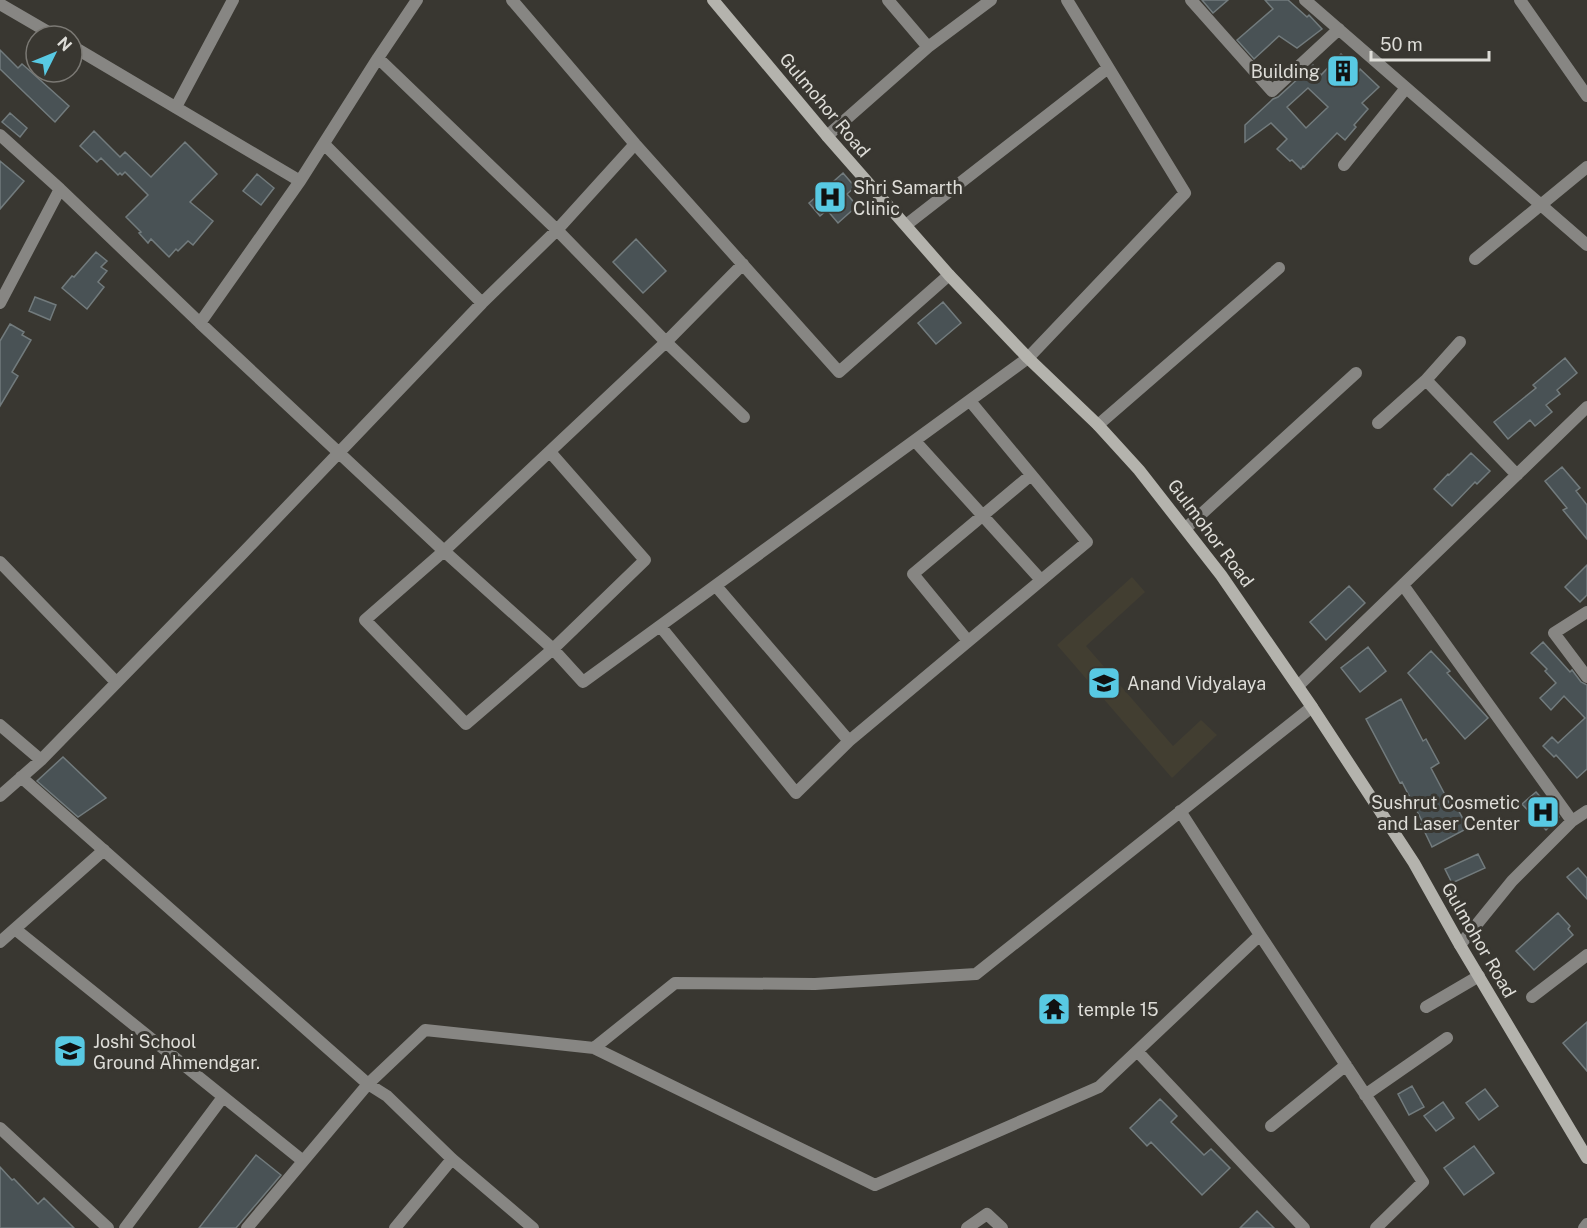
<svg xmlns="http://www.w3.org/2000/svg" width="1587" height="1228" viewBox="0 0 1587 1228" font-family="'Public Sans',sans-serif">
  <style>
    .built { fill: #423e31 }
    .building { fill: #495255; stroke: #727b7d; stroke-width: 1.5; fill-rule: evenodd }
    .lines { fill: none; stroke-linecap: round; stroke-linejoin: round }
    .street { stroke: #878683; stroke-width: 12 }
    .secondary { stroke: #b4b3ad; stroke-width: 12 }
    .labels { text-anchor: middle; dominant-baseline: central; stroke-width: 6; stroke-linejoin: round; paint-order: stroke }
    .poi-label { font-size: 18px; fill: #deddd8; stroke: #393731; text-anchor: start }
    .street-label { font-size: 18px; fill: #deddd8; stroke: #393731 }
  </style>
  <rect width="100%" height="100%" fill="#393731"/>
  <path class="built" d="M1132 577 1145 592 1086 646 1173 746 1201 720 1217 735 1172 778 1057 645Z"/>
  <path class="building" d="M1202 0H1228L1213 13Z
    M1265 0H1288L1307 17 1309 15 1322 29 1297 48 1279 36 1254 59 1237 40 1273 9Z
    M0 50 18 68 22 64 29 70 69 106 55 122 0 69Z
    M1341 54 1359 71 1360 69 1379 87 1362 103 1368 109 1354 125 1356 127 1345 140 1337 133 1304 167 1303 166 1301 169 1292 160 1290 161 1277 149 1287 139 1271 123 1245 142V125L1273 99 1278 97 1313 65 1321 75ZM1308 88 1328 107 1306 128 1287 107Z
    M10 113 27 128 20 137 2 122Z
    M94 131 120 157 125 152 151 177 185 142 217 174 190 202 213 221 193 245 188 241 178 251 176 249 169 257 151 239 148 243 139 233 141 232 126 217 148 195 125 172 122 175 120 173 118 175 101 158 97 162 80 146Z
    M0 161 24 181 0 209Z
    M843 173 855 187 847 194 857 206 838 223 827 210 820 216 809 203Z
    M257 174 274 188 261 205 243 191Z
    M636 239 666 271 643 293 613 262Z
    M96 252 107 261 101 267 107 271 98 282 104 287 87 309 62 288 72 276 74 277Z
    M35 297 56 305 50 320 29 311Z
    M943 302 961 323 936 344 918 323Z
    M10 324 24 332 22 335 31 340 12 372 18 376 0 406V341Z
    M1565 358 1577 373 1557 390 1560 394 1546 405 1552 412 1535 426 1530 420 1508 439 1494 422 1536 388 1533 385Z
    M1471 453 1490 471 1477 484 1475 482 1452 506 1434 489 1448 474 1449 475Z
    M1562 467 1580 488 1576 491 1587 505V539L1563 510 1567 508 1545 481Z
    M1587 565V595L1580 602 1565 587Z
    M1349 586 1365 603 1326 640 1310 622Z
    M1543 642 1570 672 1572 670 1581 682 1587 685V769L1577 778 1556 755 1554 757 1543 746 1552 737 1558 743 1585 718 1564 696 1551 710 1540 698 1556 683 1545 671 1547 669 1531 653Z
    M1368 647 1386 671 1360 692 1341 668Z
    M1431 651 1450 671 1447 673 1488 718 1465 739 1408 673Z
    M1401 699 1423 741 1426 739 1439 763 1431 768 1452 808 1456 806 1468 828 1432 847 1421 824 1423 823 1402 782 1400 783 1366 719Z
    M63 757 106 798 78 817 37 781Z
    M1536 792 1559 817 1546 830 1522 804Z
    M1478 854 1485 868 1452 883 1445 869Z
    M1578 868 1587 878V899L1567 877Z
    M1558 913 1570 926 1568 929 1573 935 1534 970 1516 951Z
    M1587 1022V1071L1563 1043Z
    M1412 1086 1424 1107 1409 1115 1398 1094Z
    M1485 1089 1498 1106 1479 1120 1466 1103Z
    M1160 1099 1177 1116 1171 1122 1204 1155 1211 1149 1230 1168 1202 1195 1151 1142 1147 1146 1130 1128Z
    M1443 1102 1454 1118 1436 1131 1424 1116Z
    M1474 1146 1494 1173 1464 1195 1444 1168Z
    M256 1155 281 1175 236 1228H199Z
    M0 1167 12 1180 14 1179 38 1204 44 1198 74 1228H0Z
    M1257 1211 1274 1228H1240Z"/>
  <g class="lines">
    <path class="street" d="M512 0 635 144 839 372 949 275
      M1191 0 1272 91 1339 29
      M1305 0 1587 245
      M1520 0 1587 96
      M0 4 55 36
      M72 46 300 181
      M928 47 991 0
      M378 58 557 230 666 342 744 417
      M176 107 233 0
      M0 135 60 189 200 323 300 181 378 58 417 0
      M827 136 928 47 888 0
      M324 144 482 303
      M1344 165 1406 88
      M906 225 1108 68
      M1475 259 1587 167
      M743 264 666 342 444 551 553 649 583 682 1028 358 1185 193 1067 0
      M0 303 60 189
      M200 323 444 551 365 620 466 724 553 649 645 560 550 452
      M1426 380 1517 475
      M1378 423 1426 380 1460 342
      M1098 425 1279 268
      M915 441 1041 580
      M1186 528 1356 373
      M0 562 116 682
      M1403 585 1572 821
      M716 586 849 741 1087 542 970 401
      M1587 612 1554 633 1587 677
      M660 626 796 793 849 741
      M968 641 913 574 1031 475
      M1298 686 1587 407
      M0 725 41 760
      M21 777 368 1084 387 1096 452 1159 533 1228
      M0 796 41 760 243 553 482 303 557 230 635 144
      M1180 811 1260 935 1423 1182 1376 1228
      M15 929 303 1161
      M0 942 104 850
      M1460 945 1512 881 1572 821 1587 811
      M1532 997 1587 955
      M1426 1007 1479 976
      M594 1048 675 983 815 984 976 974 1312 707
      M1137 1051 1304 1228
      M1365 1095 1447 1038
      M1271 1126 1346 1065
      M0 1128 108 1228
      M125 1228 223 1097
      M247 1228 368 1084 425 1030 594 1048 875 1185 1099 1087 1260 935
      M395 1228 452 1159
      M967 1228 987 1214 1002 1228
      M1584 1228 1587 1224"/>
    <path class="secondary" d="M713 0 827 136 949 275 1028 358 1098 425 1139 470 1221 575 1312 707 1414 863 1460 945 1587 1158"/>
  </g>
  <defs>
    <g id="building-square" transform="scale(1.725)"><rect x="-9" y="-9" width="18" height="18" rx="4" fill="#58c9e3" stroke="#393731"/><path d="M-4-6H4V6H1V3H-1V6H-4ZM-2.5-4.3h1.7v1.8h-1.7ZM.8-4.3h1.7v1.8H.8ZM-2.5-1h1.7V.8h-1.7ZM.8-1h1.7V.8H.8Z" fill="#111"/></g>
    <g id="hospital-square" transform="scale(1.725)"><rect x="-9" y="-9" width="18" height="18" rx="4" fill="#58c9e3" stroke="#393731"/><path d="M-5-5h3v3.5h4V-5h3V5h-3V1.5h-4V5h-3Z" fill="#111"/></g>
    <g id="school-square" transform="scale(1.725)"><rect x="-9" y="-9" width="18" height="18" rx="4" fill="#58c9e3" stroke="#393731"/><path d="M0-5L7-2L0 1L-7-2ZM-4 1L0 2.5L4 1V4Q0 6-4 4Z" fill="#111"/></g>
    <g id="temple-square" transform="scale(1.725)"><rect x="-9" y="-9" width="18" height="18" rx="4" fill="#58c9e3" stroke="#393731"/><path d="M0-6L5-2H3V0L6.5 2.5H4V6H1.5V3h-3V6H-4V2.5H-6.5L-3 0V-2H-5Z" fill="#111"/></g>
  </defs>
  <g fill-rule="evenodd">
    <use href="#building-square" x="1343" y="71"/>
    <use href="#hospital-square" x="830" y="197"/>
    <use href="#school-square" x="1104" y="683"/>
    <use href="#hospital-square" x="1543" y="812"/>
    <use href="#temple-square" x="1054" y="1009"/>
    <use href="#school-square" x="70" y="1051"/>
  </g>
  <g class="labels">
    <g class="poi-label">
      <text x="1320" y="71" text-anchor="end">Building</text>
      <text x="853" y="187">Shri Samarth<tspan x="853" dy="21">Clinic</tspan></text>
      <text x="1127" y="683">Anand Vidyalaya</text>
      <text x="1520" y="802" text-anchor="end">Sushrut Cosmetic<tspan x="1520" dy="21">and Laser Center</tspan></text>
      <text x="1077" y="1009">temple 15</text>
      <text x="93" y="1041">Joshi School<tspan x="93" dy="21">Ground Ahmendgar.</tspan></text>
    </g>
    <g class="street-label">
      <text transform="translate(825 105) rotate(50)">Gulmohor Road</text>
      <text transform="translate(1211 533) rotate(53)">Gulmohor Road</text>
      <text transform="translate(1479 940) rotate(60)">Gulmohor Road</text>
    </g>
  </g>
  <g transform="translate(54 54) rotate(47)"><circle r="28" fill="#393731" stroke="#7b7974" stroke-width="1.5"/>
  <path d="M0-4.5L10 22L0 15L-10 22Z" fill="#58c9e3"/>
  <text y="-9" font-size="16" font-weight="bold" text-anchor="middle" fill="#deddd8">N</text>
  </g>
  <path d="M1371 51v9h118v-9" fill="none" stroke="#deddd8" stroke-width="3"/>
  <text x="1380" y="51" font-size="18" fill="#deddd8" stroke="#393731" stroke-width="4.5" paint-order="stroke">50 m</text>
</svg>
